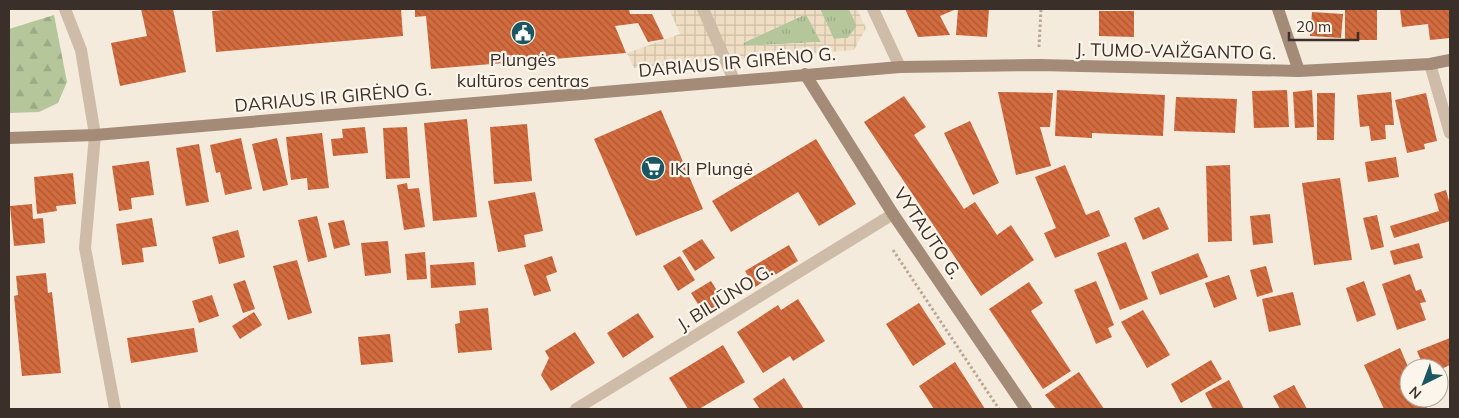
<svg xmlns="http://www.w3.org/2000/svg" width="1459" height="418" viewBox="0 0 1459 418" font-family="Mulish,sans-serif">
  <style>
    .grass { fill: url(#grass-tufts) }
    .forest { fill: url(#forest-firs) }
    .plaza { fill: url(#plaza-grid); fill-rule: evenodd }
    .building { fill: url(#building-back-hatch) }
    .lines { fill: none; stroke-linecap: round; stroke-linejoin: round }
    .path { stroke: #bba691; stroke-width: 3; stroke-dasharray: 2.5 2.5; stroke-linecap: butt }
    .pedestrian { stroke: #cfbca8; stroke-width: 12 }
    .minor { stroke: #cfbca8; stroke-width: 12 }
    .secondary { stroke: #a38b78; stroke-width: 12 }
    .labels { text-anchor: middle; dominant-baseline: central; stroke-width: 4.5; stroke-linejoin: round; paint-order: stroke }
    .street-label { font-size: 18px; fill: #3b3029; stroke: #fcf5eb }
    .poi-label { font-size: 18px; fill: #3b3029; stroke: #fcf5eb }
  </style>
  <defs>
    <pattern id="grass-tufts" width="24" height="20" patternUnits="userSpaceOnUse" patternTransform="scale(1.25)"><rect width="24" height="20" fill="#b5c69b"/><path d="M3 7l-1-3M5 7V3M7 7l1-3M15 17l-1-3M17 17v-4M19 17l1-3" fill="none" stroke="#9daa86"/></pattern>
    <pattern id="forest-firs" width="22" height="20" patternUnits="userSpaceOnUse" patternTransform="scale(1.25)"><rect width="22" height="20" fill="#b5c69b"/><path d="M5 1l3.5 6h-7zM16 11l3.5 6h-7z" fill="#9daa86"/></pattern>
    <pattern id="plaza-grid" width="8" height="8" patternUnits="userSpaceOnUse" patternTransform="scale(1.25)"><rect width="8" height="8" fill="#efdec3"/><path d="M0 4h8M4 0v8" fill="none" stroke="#cebfa8"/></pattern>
    <pattern id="building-back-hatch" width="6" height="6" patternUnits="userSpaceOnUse" patternTransform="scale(1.25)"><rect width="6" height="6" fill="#d26b3e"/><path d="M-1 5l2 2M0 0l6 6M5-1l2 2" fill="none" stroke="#ac5834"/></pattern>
  </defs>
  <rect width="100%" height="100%" fill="#f5ebdd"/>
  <path class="grass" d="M820 9H849L857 26 848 38 833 39Z
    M806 14 821 42 744 46 743 43Z"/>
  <path class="forest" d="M54 15 67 82 58 103 39 112 9 113V29Z"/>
  <path class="plaza" d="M669 9H820L834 39 848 38 857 26 849 9H857L866 28 854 50 634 68 627 53 680 34ZM806 14 821 42 745 46 743 43Z"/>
  <path class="building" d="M141 9H173L186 72 120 86 111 43 147 36Z
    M237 9H401L403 36 216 52 212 11Z
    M415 9H629L630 14H652L664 39 648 42 638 23 615 26 626 53 431 69 426 16 415 17Z
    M905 9H953L954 10 940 16 950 35 918 37Z
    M958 9H989L987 37 956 35Z
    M1345 9H1377V40H1345Z
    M1400 9H1450V38L1430 40 1428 24 1402 27Z
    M1099 11H1134V37L1099 36Z
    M1312 12 1343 14 1341 38 1310 36Z
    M1057 90 1165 95 1163 136 1092 133V138L1055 136Z
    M1287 90 1289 127 1254 128 1252 91Z
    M1312 90 1314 127 1295 128 1293 92Z
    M998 92 1053 93 1050 127H1040L1051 166 1016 175Z
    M1391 92 1394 125H1385L1386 139 1371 141 1369 126 1360 127 1357 95Z
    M1317 93H1335L1334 140H1317Z
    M1426 93 1437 141 1424 144 1425 149 1407 153 1395 100Z
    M904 96 926 127 914 135 964 209 975 202 997 235 1011 225 1034 260 981 296 864 122Z
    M1176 97 1237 99 1235 133 1174 131Z
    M661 110 703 209 636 236 594 139Z
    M467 119 477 217 433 221 424 123Z
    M970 121 999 183 973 195 944 133Z
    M527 124 532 181 494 184 490 127Z
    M365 127 368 153 333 156 331 139 343 138 342 129Z
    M407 127 410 178 386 179 383 128Z
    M322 133 329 188 308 190 307 178 291 180 286 137Z
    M241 138 252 189 225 195 220 172 216 173 210 145Z
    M277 138 288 185 263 191 252 144Z
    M816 139 856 204 819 226 798 192 731 232 712 201Z
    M199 144 209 202 186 206 176 148Z
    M1396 157 1399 177 1368 182 1365 162Z
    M149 161 154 195 131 198 132 209 119 211 112 166Z
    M1065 165 1086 215 1099 210 1110 236 1055 258 1044 233 1056 228 1035 177Z
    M1230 165 1232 241 1208 242 1206 166Z
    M73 173 76 204 56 206 57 211 37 214 34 177Z
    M1340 178 1352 260 1314 265 1302 183Z
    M407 183 408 189 419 188 425 227 404 230 397 185Z
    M1446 190 1450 205V221L1394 238 1390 226 1439 211 1434 194Z
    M535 192 543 231 524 235 526 247 498 252 488 201Z
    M32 204 33 219 43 218 45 243 14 246 10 206Z
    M1159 207 1169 229 1143 240 1134 218Z
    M1270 214 1273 243 1253 245 1250 216Z
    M1377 215 1384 247 1371 250 1363 218Z
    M317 216 327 257 308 262 298 220Z
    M152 218 157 246 142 248 144 262 122 265 116 224Z
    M344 220 350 245 334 249 328 223Z
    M238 230 245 257 219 264 212 237Z
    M702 239 715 258 695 271 682 251Z
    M388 241 391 273 365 276 361 243Z
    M1126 242 1148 299 1120 310 1097 253Z
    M1419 243 1423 258 1394 265 1390 251Z
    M789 245 798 261 755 287 745 271Z
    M425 252 427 279 407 280 405 254Z
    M1198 253 1208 277 1160 295 1151 272Z
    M552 256 557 272 546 276 551 291 534 296 524 265Z
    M680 256 695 280 678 291 663 266Z
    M297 260 312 313 288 320 273 266Z
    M474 262 476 285 431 288 430 265Z
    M1266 266 1273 292 1257 297 1250 270Z
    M46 273 48 293 52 292 61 373 22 376 14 296 18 295 16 276Z
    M1410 274 1416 291 1421 289 1426 302 1420 303 1426 320 1397 330 1382 284Z
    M1229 275 1237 299 1214 308 1205 283Z
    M245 280 255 309 243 313 233 284Z
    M711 281 726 305 706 317 691 293Z
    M1096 281 1114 325 1108 328 1112 337 1096 344 1074 290Z
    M1364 281 1376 315 1357 322 1346 288Z
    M1029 282 1043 303 1031 311 1071 371 1043 389 989 309Z
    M1293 292 1301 325 1269 332 1262 299Z
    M212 295 219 316 199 323 192 301Z
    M798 299 825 341 793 361 790 356 763 373 737 332 778 305 781 310Z
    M919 303 946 344 913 366 886 324Z
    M488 308 492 350 458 353 455 324 460 323 459 311Z
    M1143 310 1170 355 1147 368 1121 322Z
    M254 312 262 325 240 339 232 326Z
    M638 313 654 337 623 358 607 333Z
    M194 328 198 352 131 363 127 338Z
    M575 332 595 363 551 391 541 375 549 358 545 351Z
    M390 334 393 362 361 365 358 337Z
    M1450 338V365L1439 370V368H1424L1417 351Z
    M723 345 745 382 699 409H688L669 378Z
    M1400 348 1409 369V398H1422L1427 408 1425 409H1384L1364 365Z
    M1211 360 1222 379 1181 403 1171 384Z
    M955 362 985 409H934L919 386Z
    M1079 372 1104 409H1056L1045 395Z
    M784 378 804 409H760L753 399Z
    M1229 380 1244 409H1213L1205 393Z
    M1294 385 1307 409H1280L1273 396Z"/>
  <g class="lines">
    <path class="path" d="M1039 47 1041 9
      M893 250 999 409"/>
    <path class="pedestrian" d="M703 9 734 80
      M873 9 900 67"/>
    <path class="minor" d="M65 9 81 50 95 135 85 248 115 409
      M1430 64 1450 133
      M576 409 893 214"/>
    <path class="secondary" d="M1278 9 1299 71
      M805 74 893 214 1026 409
      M9 138 95 135 900 67 1039 65 1299 71 1430 64 1450 60"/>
  </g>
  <defs>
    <g id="civic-disc" transform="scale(1.25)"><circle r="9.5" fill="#195862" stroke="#fcf5eb"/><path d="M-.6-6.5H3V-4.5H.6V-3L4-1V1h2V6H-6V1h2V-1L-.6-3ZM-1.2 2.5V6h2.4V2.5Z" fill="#fff"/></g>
    <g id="supermarket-disc" transform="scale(1.25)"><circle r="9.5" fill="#195862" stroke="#fcf5eb"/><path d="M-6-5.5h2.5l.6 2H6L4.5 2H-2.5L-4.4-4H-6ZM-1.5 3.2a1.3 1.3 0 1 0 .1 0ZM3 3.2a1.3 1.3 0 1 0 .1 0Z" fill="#fff"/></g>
  </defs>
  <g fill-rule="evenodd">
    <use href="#civic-disc" x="523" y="33"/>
    <use href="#supermarket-disc" x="653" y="168"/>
  </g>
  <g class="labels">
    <g class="street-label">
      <text transform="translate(1176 51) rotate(1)">J. TUMO-VAIŽGANTO G.</text>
      <text transform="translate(737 62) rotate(-5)">DARIAUS IR GIRĖNO G.</text>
      <text transform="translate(333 97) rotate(-5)">DARIAUS IR GIRĖNO G.</text>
      <text transform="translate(928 233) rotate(56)">VYTAUTO G.</text>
      <text transform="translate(725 297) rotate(-32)">J. BILIŪNO G.</text>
    </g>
    <g class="poi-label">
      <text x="523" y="59">Plungės<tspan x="523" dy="21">kultūros centras</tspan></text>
      <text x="670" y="168" text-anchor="start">IKI Plungė</text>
    </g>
  </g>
  <rect width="1459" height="418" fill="none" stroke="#3b3029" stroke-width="20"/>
  <g transform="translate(1424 383) rotate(222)"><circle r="24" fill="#fcf5eb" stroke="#afa69d"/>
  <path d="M0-4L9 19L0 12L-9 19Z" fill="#195862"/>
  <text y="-8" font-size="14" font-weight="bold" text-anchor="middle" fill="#3b3029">N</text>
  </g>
  <path d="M1289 32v8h69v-8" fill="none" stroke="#3b3029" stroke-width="2.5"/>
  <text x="1296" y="32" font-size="15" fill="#3b3029" stroke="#fcf5eb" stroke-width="4" paint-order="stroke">20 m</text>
</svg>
